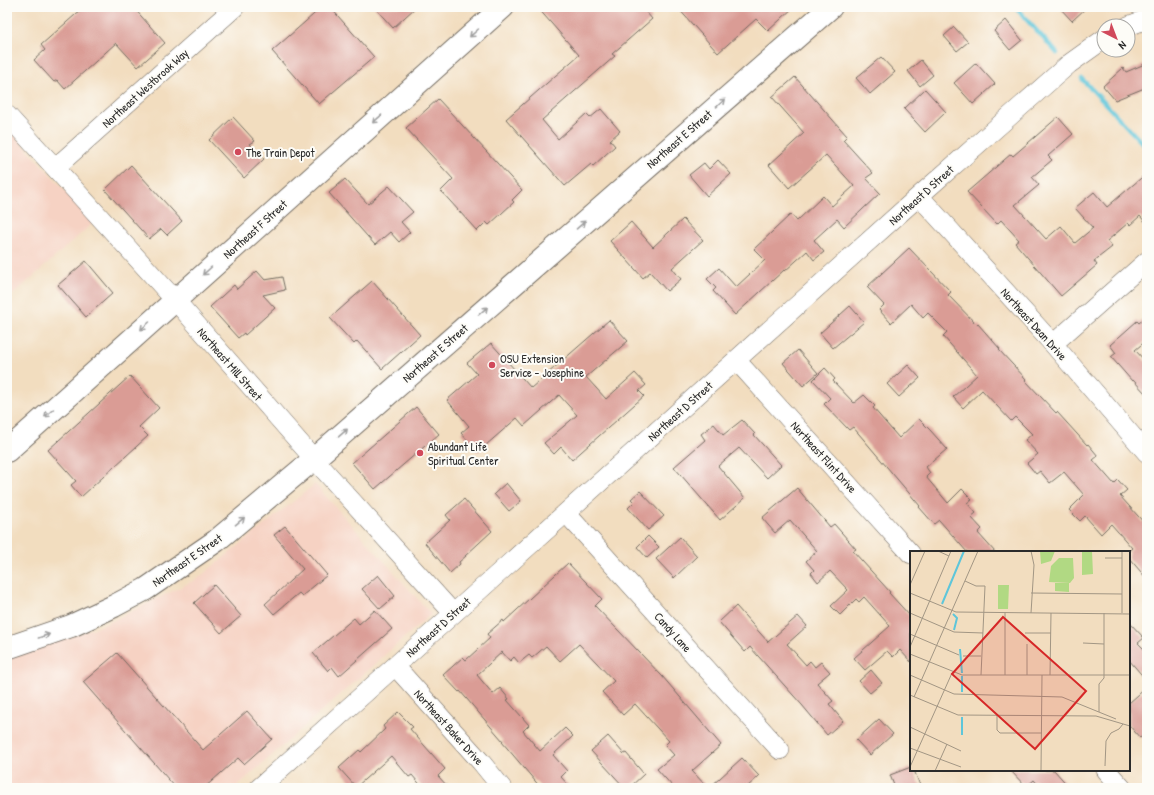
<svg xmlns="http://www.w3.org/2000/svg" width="1154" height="795" viewBox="0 0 1154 795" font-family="'Patrick Hand',sans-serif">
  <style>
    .built { fill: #f6d2c3 }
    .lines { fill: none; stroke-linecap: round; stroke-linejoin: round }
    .stream { stroke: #5ec6da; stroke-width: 4.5 }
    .building { fill: #da9c95 }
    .minor-casing { stroke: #71695f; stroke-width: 20 }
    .major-casing { stroke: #71695f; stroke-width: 24 }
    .minor { stroke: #fff; stroke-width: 19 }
    .major { stroke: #fff; stroke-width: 22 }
    .oneway { stroke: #a0a0a0 }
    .poi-dot { fill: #d1495b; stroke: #fdfcf7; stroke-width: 1.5 }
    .labels { text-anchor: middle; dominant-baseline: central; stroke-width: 4; stroke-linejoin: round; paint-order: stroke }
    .street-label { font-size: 12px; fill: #2b2b2b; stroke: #fdfcf7 }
    .poi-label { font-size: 12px; fill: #2b2b2b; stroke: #fdfcf7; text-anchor: start }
    .inset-river { fill: none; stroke: #5ec6da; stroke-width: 2 }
    .inset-road { fill: none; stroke: #a29684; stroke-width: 1 }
    .view { fill: #d62828; fill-opacity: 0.15; stroke: #d62828; stroke-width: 2 }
    .inset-edge { fill: none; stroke: #2b2b2b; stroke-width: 2 }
  </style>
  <rect width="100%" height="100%" fill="#fdfcf7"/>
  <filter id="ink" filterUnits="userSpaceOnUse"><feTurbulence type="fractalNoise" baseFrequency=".025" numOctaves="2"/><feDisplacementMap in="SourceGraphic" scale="8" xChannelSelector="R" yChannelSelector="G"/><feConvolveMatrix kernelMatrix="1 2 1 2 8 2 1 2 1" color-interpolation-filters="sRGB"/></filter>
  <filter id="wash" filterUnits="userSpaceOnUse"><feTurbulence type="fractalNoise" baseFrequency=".012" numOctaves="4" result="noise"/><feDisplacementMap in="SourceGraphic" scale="16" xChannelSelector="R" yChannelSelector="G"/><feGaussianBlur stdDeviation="0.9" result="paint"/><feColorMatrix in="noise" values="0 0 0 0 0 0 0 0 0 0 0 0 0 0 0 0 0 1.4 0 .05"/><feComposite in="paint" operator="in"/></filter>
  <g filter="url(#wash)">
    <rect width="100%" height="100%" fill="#f2ddbf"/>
    <path class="built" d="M7 127 94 222 7 300Z
      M315 484 431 614 235 788H7V658L106 624 197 579Z"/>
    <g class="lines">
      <path class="stream" d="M1015 7 1057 53
        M1082 79 1147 148"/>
    </g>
    <g id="blocks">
      <path class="building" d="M84 7H133L165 43 138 67 116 43 65 89 57 80 54 82 34 60 45 50 41 45Z
        M322 7H330L374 57 319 104 272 51Z
        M374 7H416L393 28Z
        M537 7H642L652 19 612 54 615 56 542 120 558 139 586 114 590 118 601 109 620 131 610 140 615 146 593 166 591 164 565 186 506 119 579 55Z
        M677 7H794L768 31 756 19 718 53Z
        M1059 7H1087L1072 21Z
        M1006 20 1022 40 1010 50 994 31Z
        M954 27 968 42 957 51 944 36Z
        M881 57 895 72 870 94 856 78Z
        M921 60 933 75 920 86 908 71Z
        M976 63 995 84 973 104 954 83Z
        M1147 63V87L1115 100 1103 86 1123 68 1126 72Z
        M795 77 847 136 843 140 873 173 866 178 880 193 844 227 837 219 814 240 824 252 814 260 807 251 785 271 784 270 735 315 713 291 716 288 707 279 719 268 736 287 765 260 754 249 791 214 797 221 823 196 832 206 854 186 826 155 789 188 769 165 804 133 772 97Z
        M925 89 946 112 925 132 904 109Z
        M438 99 522 190 512 200 514 202 489 225 486 222 477 231 441 191 453 179 406 128Z
        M233 117 255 141 250 144 264 159 244 178 209 140Z
        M1058 117 1073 134 1048 156 1052 160 1032 177 1039 185 1015 205 1046 239 1061 226 1075 243 1093 228 1075 208 1094 192 1107 207 1147 173V224L1140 216 1130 225 1128 223 1107 241 1112 247 1094 261 1097 265 1061 296 1015 243 1019 240 1001 220 997 224 967 192 1011 154 1013 156Z
        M718 160 731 174 707 196 689 175 704 163 709 169Z
        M131 165 182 221 167 235 161 229 149 239 105 190Z
        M345 179 368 204 389 186 413 212 401 222 410 232 399 242 390 232 375 245 329 193Z
        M683 219 703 240 672 268 681 279 667 291 650 272 643 278 610 241 631 222 653 247Z
        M909 248 951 292 948 295 977 325 978 324 1000 349 999 350 1026 379 1025 380 1056 413 1057 412 1087 445 1088 444 1098 456 1093 460 1114 484 1118 480 1127 490 1120 496 1147 526V579L1129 558V552H1128L1132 548 1111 524 1101 534 1085 516 1080 521 1069 510 1084 495 1064 472 1050 483 1040 471 1036 474 1027 463 1038 454 1025 440 1032 434 1015 417 1011 421 982 390 963 408 953 397 977 375 943 336 947 332 928 313 923 318 911 304 891 323 879 310 884 305 867 287Z
        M86 261 113 293 86 317 58 285Z
        M257 271 265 280 282 277 285 290 263 295 275 308 245 335 244 333 238 338 210 307 234 285 237 289Z
        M372 281 420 335 382 369 357 341 354 344 330 318Z
        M850 306 864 322 833 348 820 333Z
        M1147 316V340L1135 350 1147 363V395L1133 380 1132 381 1111 357 1116 353 1110 345 1137 321 1139 323Z
        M609 320 628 341 586 377 606 399 635 373 646 385 639 391 644 396 572 460 561 447 554 454 544 443 577 415 559 395 524 426 517 418 478 452 461 433 469 426 447 400 477 374 467 363 491 343 531 388Z
        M798 350 818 373 803 386 783 363Z
        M908 365 920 378 899 397 887 384Z
        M825 368 835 379 833 381 854 403 864 395 875 406 873 408 899 438 919 419 930 430 947 449 926 467 930 473 926 477 948 503 962 489 972 499 967 503 976 513 971 517 982 529 978 533 995 552H967L939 520 934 524 919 507 920 506 853 427 849 430 824 404 830 398 813 380Z
        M130 376 159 408 139 427 148 436 81 497 71 485 76 481 48 450Z
        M416 407 439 434 375 489 352 463Z
        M742 420 755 434 754 435 781 465 767 478 739 448 718 466 745 498 720 520 674 467 705 440 701 434 714 424 723 435Z
        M506 483 521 501 509 511 494 494Z
        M797 488 830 527 834 524 856 549 853 551 890 592 889 593 911 617V662L900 650 893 657 887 651 865 670 854 658 890 626 864 597 859 602 856 599 840 615 831 606 848 590 830 571 818 582 811 573 814 570 806 561 817 551 790 520 775 533 762 518Z
        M640 491 664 516 648 530 628 508 634 502 631 499Z
        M464 499 492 531 465 556H466L459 562 460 564 450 573 425 543 450 520 446 515Z
        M285 526 327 575 302 596 299 593 274 614 265 604 303 569 274 535Z
        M648 536 659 547 647 558 637 547Z
        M680 537 697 556 674 578 656 559Z
        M568 563 602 599 595 606 662 676 721 745 692 771 708 788H674L657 769 674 755 665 745 669 741 635 704 623 715 602 692 614 681 579 644 560 661 546 646 532 658 529 655 519 663 514 657 510 661 502 652 477 675 493 694 500 688 509 699 507 700 529 725 523 731 540 751 565 728 573 736 553 755 567 771 561 777 571 788H541L502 742 503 741 460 691 459 692 443 675 463 657 466 660 490 638 487 634 503 620 504 622Z
        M378 575 395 596 380 609 362 589Z
        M214 585 241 616 221 633 194 603Z
        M736 606 768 642 798 616 807 626 787 644 806 665 810 661 815 667 821 662 830 672 817 683 833 701 829 704 843 721 827 735 802 705 750 647 745 652 719 622Z
        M375 610 392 629 339 676 332 667 328 671 313 653 354 618 359 624Z
        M1129 622 1144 638 1138 643 1147 652V681L1129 660Z
        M117 653 203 750 247 711 272 739 244 764 238 758 204 788H176L83 682Z
        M871 670 882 683 870 693 859 681Z
        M1147 687V732L1140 738 1129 725V703Z
        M398 712 413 727 410 729 445 769 438 776 449 788H423L412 775 409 777 391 756 356 787 339 768 359 750 361 752 385 729 383 726Z
        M879 719 893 734 870 755 856 740Z
        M608 736 624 754 626 753 644 774 629 788H625L591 751Z
        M742 758 759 776 746 788H709Z
        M911 767V770H914L921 788H895L890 775Z
        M1010 770H1054L1070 788H1041L1034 780 1026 787Z"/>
    </g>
  </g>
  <g filter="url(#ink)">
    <use href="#blocks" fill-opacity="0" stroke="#71695f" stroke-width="1"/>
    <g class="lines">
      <g class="minor-casing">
        <path id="minor" d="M1128 26 1147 19
          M7 115 175 300 314 459 453 613
          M55 168 235 7
          M919 196 1053 344 1147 453
          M1053 344 1147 261
          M736 360 911 554
          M566 513 780 750
          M395 666 481 762 502 788
          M1106 770 1122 788
          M259 788 919 196 1069 64 1104 39"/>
      </g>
      <g class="major-casing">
        <path id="major" d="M7 451 503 7
          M7 648 71 626 114 606 146 589 216 541 314 459 831 7"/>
      </g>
      <use href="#minor" class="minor"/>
      <use href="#major" class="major"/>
    </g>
    <defs><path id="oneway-shaft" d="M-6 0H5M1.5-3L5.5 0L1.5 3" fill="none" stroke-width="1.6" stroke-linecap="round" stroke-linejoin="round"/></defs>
    <g class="oneway">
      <use href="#oneway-shaft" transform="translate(474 33) rotate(138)"/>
      <use href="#oneway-shaft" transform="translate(721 103) rotate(-41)"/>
      <use href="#oneway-shaft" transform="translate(377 119) rotate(139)"/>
      <use href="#oneway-shaft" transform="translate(581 225) rotate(-41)"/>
      <use href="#oneway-shaft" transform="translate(207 271) rotate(138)"/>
      <use href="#oneway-shaft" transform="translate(483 311) rotate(-41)"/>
      <use href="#oneway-shaft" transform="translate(145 326) rotate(138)"/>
      <use href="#oneway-shaft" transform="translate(49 413) rotate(138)"/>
      <use href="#oneway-shaft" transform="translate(343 433) rotate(-41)"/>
      <use href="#oneway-shaft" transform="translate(240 521) rotate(-40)"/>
      <use href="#oneway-shaft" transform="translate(44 636) rotate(-19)"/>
    </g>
  </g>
  <g class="poi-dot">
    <circle cx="238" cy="152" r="4"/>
    <circle cx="492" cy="365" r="4"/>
    <circle cx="420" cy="453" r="4"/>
  </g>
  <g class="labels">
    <g class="street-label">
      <text transform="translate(145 88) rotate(-42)">Northeast Westbrook Way</text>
      <text transform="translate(679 139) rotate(-41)">Northeast E Street</text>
      <text transform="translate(921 195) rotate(-42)">Northeast D Street</text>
      <text transform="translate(255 229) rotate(-42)">Northeast F Street</text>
      <text transform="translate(1034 324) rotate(48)">Northeast Dean Drive</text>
      <text transform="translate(435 353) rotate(-41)">Northeast E Street</text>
      <text transform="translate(230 364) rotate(49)">Northeast Mill Street</text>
      <text transform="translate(680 411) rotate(-42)">Northeast D Street</text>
      <text transform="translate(824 457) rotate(48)">Northeast Flint Drive</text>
      <text transform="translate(187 560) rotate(-35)">Northeast E Street</text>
      <text transform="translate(438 627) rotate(-42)">Northeast D Street</text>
      <text transform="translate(673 632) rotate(48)">Candy Lane</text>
      <text transform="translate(449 727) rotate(48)">Northeast Baker Drive</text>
    </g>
    <g class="poi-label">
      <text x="246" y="152">The Train Depot</text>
      <text x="500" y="358">OSU Extension<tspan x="500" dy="14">Service - Josephine</tspan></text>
      <text x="428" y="446">Abundant Life<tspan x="428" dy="14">Spiritual Center</tspan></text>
    </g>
  </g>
  <g transform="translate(910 551)">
    <rect width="220" height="220" fill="#f2ddbf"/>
    <path d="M130 0H145L141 10 131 13ZM172 0H182L183 23 172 24ZM149 7H163L164 27 160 32 139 31 141 15ZM145 32H159V41L145 40ZM88 34H99L98 58H88Z" fill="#b1d983"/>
    <path class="inset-river" d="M32 53 54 0M43 63 47 67 44 79M50 98 52 122M52 125V141M52 184V166"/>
    <path class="inset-road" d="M28 0 39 5M121 0 124 14 121 62M212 0V62M195 7H212M55 30 66 35H75L71 124M0 34 15 0M0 42 46 61 220 63M121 42 212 43M95 61V124M0 62 44 81 73 82M115 82H141M0 83 49 104M173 92 194 93M117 93V124M0 96 41 0M0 103 52 124H220M53 105H71M0 124 44 143 152 146 206 168M140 124 141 62M0 144 48 164 186 165 220 175M4 146 68 0M189 161V133L194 127V62M87 165V179L90 182H132M0 176 51 200M0 197 51 216M195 215 196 190 201 182 209 178 213 173M0 216 42 122M25 220 37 193M131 220 132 124"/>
    <path class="view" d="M93 66 176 140 125 198 42 123Z"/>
    <rect width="220" height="220" class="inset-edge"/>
  </g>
  <rect width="1154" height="795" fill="none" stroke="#fdfcf7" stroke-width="24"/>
  <g transform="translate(1116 38) rotate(138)"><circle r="19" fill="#fdfcf7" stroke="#a9a8a5"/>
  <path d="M0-3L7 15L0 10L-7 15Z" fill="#d1495b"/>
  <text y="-6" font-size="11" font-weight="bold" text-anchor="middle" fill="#2b2b2b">N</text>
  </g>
</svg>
